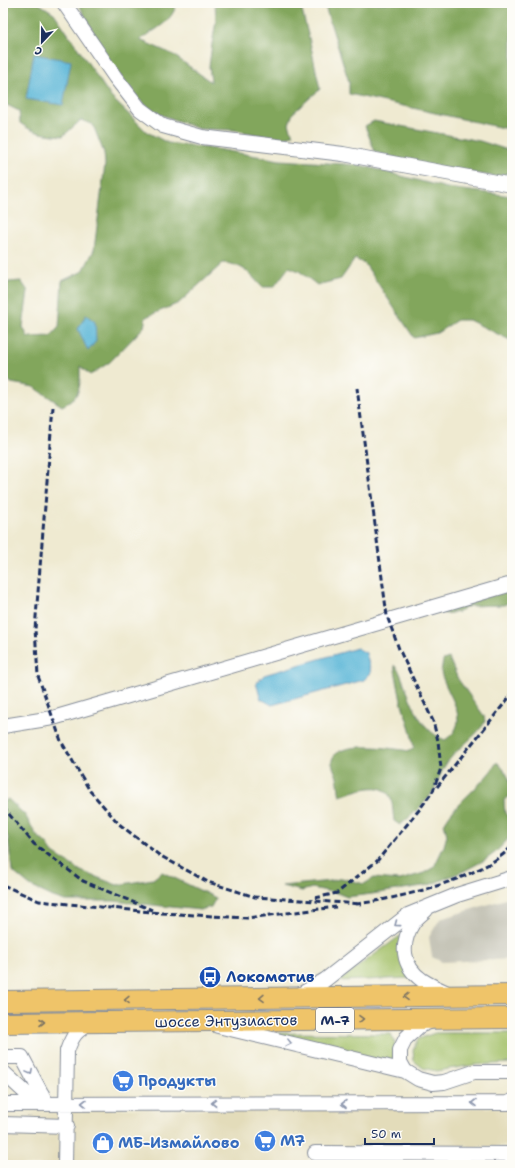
<svg xmlns="http://www.w3.org/2000/svg" width="515" height="1168" viewBox="0 0 515 1168" font-family="'Shantell Sans',sans-serif">
  <style>
    .built { fill: #e3dcba }
    .industrial { fill: #c6c5b8 }
    .green { fill: #a3c067; stroke: #5f7862 }
    .forest { fill: #82a65c; stroke: #4e6a5d }
    .water { fill: #59b5d7; stroke: #3a729a }
    .lines { fill: none; stroke-linecap: round; stroke-linejoin: round }
    .minor-casing { stroke: #858c98; stroke-width: 16 }
    .highway-casing { stroke: #858c98; stroke-width: 22 }
    .minor { stroke: #fff; stroke-width: 14 }
    .highway { stroke: #efc469; stroke-width: 20 }
    .rail { stroke: #1b2f5e; stroke-width: 3; stroke-dasharray: 6 3; stroke-linecap: butt }
    .oneway { stroke: #8d97ae }
    .oneway2 { stroke: #7a7263 }
    .labels { text-anchor: middle; dominant-baseline: central; stroke-width: 3; stroke-linejoin: round; paint-order: stroke }
    .shield { fill: #fdfcf7; stroke: #5f6c8c; stroke-width: 1 }
    .shield-label { font-size: 14px; font-weight: bold; fill: #1b2f5e }
    .transit-label { font-size: 15px; font-weight: bold; fill: #164399; stroke: #fdfcf7; text-anchor: start }
    .street-label { font-size: 15px; fill: #1b2f5e; stroke: #fdfcf7 }
    .shop-label { font-size: 15px; font-weight: bold; fill: #366cbe; stroke: #fdfcf7; text-anchor: start }
  </style>
  <rect width="100%" height="100%" fill="#fdfcf7"/>
  <filter id="ink" filterUnits="userSpaceOnUse"><feTurbulence type="fractalNoise" baseFrequency=".025" numOctaves="2"/><feDisplacementMap in="SourceGraphic" scale="8" xChannelSelector="R" yChannelSelector="G"/><feConvolveMatrix kernelMatrix="1 2 1 2 8 2 1 2 1" color-interpolation-filters="sRGB"/></filter>
  <filter id="wash" filterUnits="userSpaceOnUse"><feTurbulence type="fractalNoise" baseFrequency=".012" numOctaves="4" result="noise"/><feDisplacementMap in="SourceGraphic" scale="16" xChannelSelector="R" yChannelSelector="G"/><feGaussianBlur stdDeviation="0.9" result="paint"/><feColorMatrix in="noise" values="0 0 0 0 0 0 0 0 0 0 0 0 0 0 0 0 0 1.4 0 .05"/><feComposite in="paint" operator="in"/></filter>
  <g filter="url(#wash)">
    <rect width="100%" height="100%" fill="#efead1"/>
    <path class="built" d="M512 1108V1146L313 1147 306 1165H3V1109Z"/>
    <path class="industrial" d="M512 897V959L442 962 432 957 429 937 440 919Z"/>
    <path class="green" d="M400 936 412 978 338 981Z
      M270 1033 391 1034 397 1048 395 1065Z
      M435 1033H512V1063L474 1065 436 1071 423 1068 414 1061 413 1049 418 1039Z"/>
    <path class="forest" d="M3 3H38L54 13 111 97 147 132 168 143 216 149 280 160 360 165 447 188 512 196V341L469 320H457L437 333 414 338 365 264 355 259 341 279 317 285 299 271 289 267 274 287H262C248 272 244 265 223 263L179 303 146 317 144 327 110 362 90 375 80 366C80 387 82 396 62 406L34 387 11 383 4 375 3 369 4 316 3 292 8 282 21 281 28 291 23 327 28 337 51 336 59 327 62 281 83 271 94 250 105 164 104 153 93 125 81 120 63 136C46 134 34 134 20 123L19 111 3 103Z
      M78 3H177C172 23 155 29 140 40L172 54 211 82 209 66 212 44 216 21 215 3H300L310 42 320 89 293 113 289 124 293 135 280 139 234 130 199 129 154 112 136 97 108 60Z
      M324 3H512V130L349 94V82Z
      M374 121 480 141 505 149 512 150V179L420 165 375 152 365 126Z
      M512 580V601L504 605 469 606 458 612 444 614V602Z
      M449 658 458 679 484 716 485 722C476 737 460 746 449 760 442 768 439 780 434 790 428 801 410 817 400 825L394 821C393 814 393 806 391 799 384 778 354 792 340 796 338 790 339 784 337 778 336 772 331 766 332 760 337 739 395 749 410 751L414 747 410 729 401 701 394 665 399 671C410 696 417 729 445 740 474 721 446 695 441 672 441 669 443 663 443 660Z
      M497 762C507 772 512 781 512 795L504 800 505 813 512 821V835L496 852 485 860 464 871 429 885 372 894 347 897 337 893 312 888 302 891 282 886 331 881 342 878 364 884 374 878 400 880 424 873 434 867 444 846 447 835 444 824C457 800 483 786 497 762Z
      M8 799 25 815 37 836 46 843 53 853 81 871 117 885 153 879 162 872 216 898 211 907 200 910 114 901H65L53 897 30 886 12 871 8 837 3 829V802Z"/>
    <path class="water" d="M34 54 71 61 63 105 26 99Z
      M86 315 95 322 96 341 88 351 78 329Z
      M357 648 366 653 371 673 364 680 272 705 261 699 256 683 264 675Z"/>
  </g>
  <g filter="url(#ink)">
    <g class="lines">
      <g class="minor-casing">
        <path id="minor" d="M64 3 115 77 140 109 163 126 202 137 343 154 512 185
          M3 726 53 718 512 584
          M426 910C422 914 416 918 413 923 400 944 402 966 422 980 431 986 441 990 450 994
          M296 997 325 980 408 915 457 895 512 878
          M218 1026 405 1071 418 1079 433 1083 444 1082 474 1072H512
          M3 1057H22L47 1104
          M405 1071 400 1062V1050L406 1038 419 1026 432 1021
          M3 1072 27 1094H42
          M3 1104 508 1103 512 1101
          M3 1124 67 1126
          M315 1153 512 1154
          M65 1165 67 1051C73 1034 76 1032 90 1022"/>
      </g>
      <g class="highway-casing">
        <path id="highway" d="M3 1001 512 995
          M3 1023 512 1018"/>
      </g>
      <use href="#minor" class="minor"/>
      <use href="#highway" class="highway"/>
      <path class="rail" d="M53 407 35 629 38 676 61 741 90 791 119 824 159 855 208 882 255 897 361 904
        M437 787 512 694
        M3 807 34 844 83 881 152 910
        M3 885 39 901 161 913 247 918 336 907
        M315 898 337 893 377 861 419 810 433 791 441 768 438 741 433 721 399 649 387 616 357 388
        M356 904C398 899 484 878 512 846"/>
    </g>
    <defs><path id="oneway-chevron" d="M-2-3.5L2.5 0L-2 3.5" fill="none" stroke-width="1.6" stroke-linecap="round" stroke-linejoin="round"/></defs>
    <g class="oneway">
      <use href="#oneway-chevron" transform="translate(397 924) rotate(143)"/>
      <use href="#oneway-chevron" transform="translate(289 1043) rotate(14)"/>
      <use href="#oneway-chevron" transform="translate(30 1072) rotate(62)"/>
      <use href="#oneway-chevron" transform="translate(84 1103) rotate(-180)"/>
      <use href="#oneway-chevron" transform="translate(214 1103) rotate(-180)"/>
      <use href="#oneway-chevron" transform="translate(474 1103) rotate(180)"/>
      <use href="#oneway-chevron" transform="translate(344 1104) rotate(180)"/>
    </g>
    <g class="oneway2">
      <use href="#oneway-chevron" transform="translate(406 997) rotate(179)"/>
      <use href="#oneway-chevron" transform="translate(262 998) rotate(179)"/>
      <use href="#oneway-chevron" transform="translate(127 1000) rotate(179)"/>
      <use href="#oneway-chevron" transform="translate(361 1019) rotate(-1)"/>
      <use href="#oneway-chevron" transform="translate(42 1022)"/>
    </g>
  </g>
  <defs>
    <g id="bus-disc" transform="scale(1.15)"><circle r="9.5" fill="#1a4fb4" stroke="#fdfcf7"/><path d="M-5-6H5V4H4V6H2V4H-2V6H-4V4H-5ZM-3.5-4V0h7V-4ZM-3.5 1.2v1.5H-2V1.2ZM2 1.2v1.5H3.5V1.2Z" fill="#fff"/></g>
    <g id="supermarket-disc" transform="scale(1.15)"><circle r="9.5" fill="#3f7fe0" stroke="#fdfcf7"/><path d="M-6-5.5h2.5l.6 2H6L4.5 2H-2.5L-4.4-4H-6ZM-1.5 3.2a1.3 1.3 0 1 0 .1 0ZM3 3.2a1.3 1.3 0 1 0 .1 0Z" fill="#fff"/></g>
    <g id="shop-disc" transform="scale(1.15)"><circle r="9.5" fill="#3f7fe0" stroke="#fdfcf7"/><path d="M-5-2.5h2.3a2.7 3.5 0 0 1 5.4 0H5L5.5 6h-11ZM-1.5-2.5h3a1.5 2.3 0 0 0-3 0Z" fill="#fff"/></g>
  </defs>
  <g fill-rule="evenodd">
    <use href="#bus-disc" x="210" y="977"/>
    <use href="#supermarket-disc" x="123" y="1081"/>
    <use href="#supermarket-disc" x="265" y="1141"/>
    <use href="#shop-disc" x="103" y="1143"/>
  </g>
  <g class="labels">
    <rect class="shield" x="316" y="1008" width="38" height="24" rx="3"/>
    <g class="shield-label">
      <text x="335" y="1020">М-7</text>
    </g>
    <g class="transit-label">
      <text x="226" y="977">Локомотив</text>
    </g>
    <g class="street-label">
      <text transform="translate(226 1021) rotate(-1)">шоссе Энтузиастов</text>
    </g>
    <g class="shop-label">
      <text x="138" y="1081">Продукты</text>
      <text x="280" y="1141">М7</text>
      <text x="118" y="1143">МБ-Измайлово</text>
    </g>
  </g>
  <rect width="515" height="1168" fill="none" stroke="#fdfcf7" stroke-width="16"/>
  <g transform="translate(42 42) rotate(202)" stroke="#fdfcf7" stroke-width="3" paint-order="stroke">
  <path d="M0-3L7 15L0 10L-7 15Z" fill="#1b2f5e"/>
  <text y="-6" font-size="11" font-weight="bold" text-anchor="middle" fill="#1b2f5e">С</text>
  </g>
  <path d="M365 1138v6h69v-6" fill="none" stroke="#1b2f5e" stroke-width="2"/>
  <text x="371" y="1138" font-size="12" fill="#1b2f5e" stroke="#fdfcf7" stroke-width="3" paint-order="stroke">50 m</text>
</svg>
